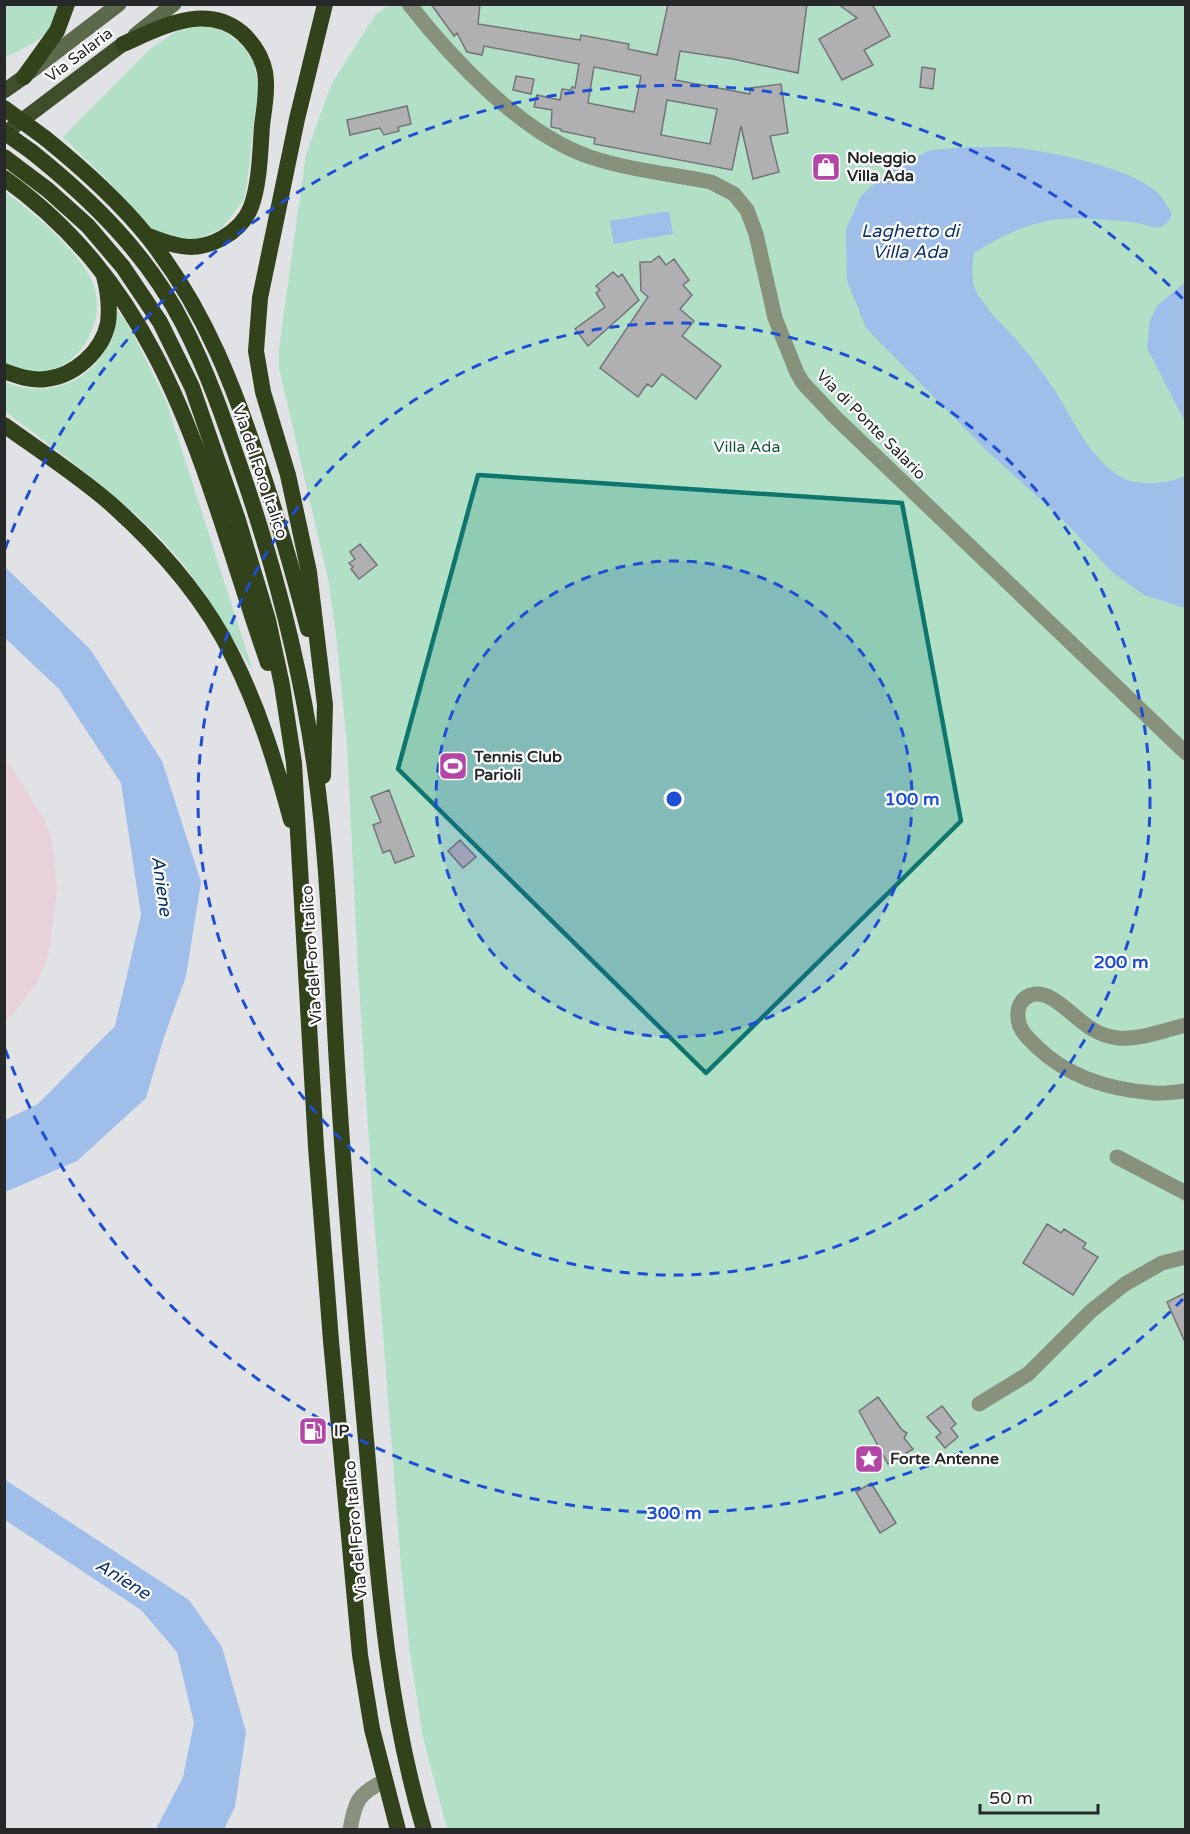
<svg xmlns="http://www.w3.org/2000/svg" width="1190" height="1834" viewBox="0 0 1190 1834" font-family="'Varela Round',sans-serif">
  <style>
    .commercial { fill: #e9d1db }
    .green { fill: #b1e0c6 }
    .water { fill: #a0beea }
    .building { fill: #b0b0b3; stroke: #747477; stroke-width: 1.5; fill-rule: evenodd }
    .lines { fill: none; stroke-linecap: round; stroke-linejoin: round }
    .minor { stroke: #87917c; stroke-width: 15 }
    .secondary { stroke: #5c6a4c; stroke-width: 15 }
    .primary { stroke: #3f4e2a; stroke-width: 15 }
    .trunk { stroke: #32421a; stroke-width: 16 }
    .trunk-bridge { stroke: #32421a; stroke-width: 16 }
    .marked { fill: #0f766e; fill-opacity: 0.2; stroke: #0f766e; stroke-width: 4.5; stroke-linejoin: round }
    .ring { fill: none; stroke: #1d4ed8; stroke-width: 3; stroke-dasharray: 10 8 }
    .labels { text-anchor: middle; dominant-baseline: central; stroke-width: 4.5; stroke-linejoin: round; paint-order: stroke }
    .street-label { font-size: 16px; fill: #272829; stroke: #fff }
    .poi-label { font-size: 16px; font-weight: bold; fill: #272829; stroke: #fff; text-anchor: start }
    .park-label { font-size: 16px; fill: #16583c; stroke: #fff }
    .water-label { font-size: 18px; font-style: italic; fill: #0e3468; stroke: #fff }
    .centre { fill: #1d4ed8; stroke: #fff; stroke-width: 3 }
    .ring-label { font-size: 18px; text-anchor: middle; font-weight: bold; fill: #1d4ed8; stroke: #fff; stroke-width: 4.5; stroke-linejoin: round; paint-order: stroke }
  </style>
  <rect width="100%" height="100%" fill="#e0e2e5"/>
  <path class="commercial" d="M4 757 44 819 52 840 57 888 48 957 35 986 5 1023Z"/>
  <path class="green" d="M5 5H60C55 34 29 47 5 57Z
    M389 5H1185V1829H447L423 1737 410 1654 401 1566 373 1205 358 969 347 744 336 634 328 579 279 368V348L306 154 332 83 376 14Z
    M206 25 224 31 243 46 254 63 257 78 258 90 246 190 243 201 222 228 200 238 186 240 152 230 110 183 63 137 150 49 177 31Z
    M5 192C32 212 78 250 92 281 109 318 80 373 36 372 25 371 15 367 5 363Z
    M117 310 129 326 166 401 253 671C225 628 200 580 164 542 117 493 59 453 5 411L4 382C43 398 89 386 107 346 112 334 115 322 117 310Z"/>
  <path class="water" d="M972 147C987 147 1003 146 1018 148 1055 153 1122 166 1153 189 1162 196 1167 205 1172 214 1169 221 1167 225 1160 227 1154 229 1145 224 1138 223 1124 221 1110 220 1096 219 1045 215 1017 227 974 253 972 264 971 282 977 293 990 316 1011 332 1027 352 1036 364 1046 377 1054 389 1072 417 1085 449 1112 471 1132 488 1163 485 1185 476V608L1144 595 1112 572 1070 527 983 447 866 328 847 281 846 229 861 196 892 168 931 150Z
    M669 211 673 234 614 244 610 221Z
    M1184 283H1186L1185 422 1147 348 1150 320 1158 305Z
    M5 567 90 649 162 761 201 882 186 976 164 1037 146 1098 77 1161 5 1192V1120L38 1104 115 1026 141 915 121 783 59 689 5 638Z
    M4 1479 189 1600 222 1647 246 1732 235 1807 224 1829H156L183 1777 194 1723 177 1652 141 1610 5 1520Z"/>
  <path class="building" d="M431 4H480L478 24 580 40 581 35 629 44 628 49 657 55 668 4H807L798 73 733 59 680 51 675 80 750 94V88L781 84 788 133 770 136 779 172 753 179 741 126 732 170 594 144 595 138 561 131V129L551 127 552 110 534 107 537 95 560 100 562 89 571 90 572 87 575 88 579 64 484 46 482 55 467 52 457 33 454 36ZM594 67 641 76 634 112 588 103ZM667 100 717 109 710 144 661 135Z
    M838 4H872L890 36 864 50 873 65 842 80 819 39 857 18Z
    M922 67 935 69 933 89 920 87Z
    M516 76 534 79 531 94 513 90Z
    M407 106 411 124 398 127 399 131 384 135 380 128 350 135 347 120Z
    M659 256 666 265 674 259 689 280 683 285 692 295 680 309 694 321 682 336 721 366 696 399 662 374 652 387 647 384 638 397 600 368 648 297 641 291 640 262H651Z
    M613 272 618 277 622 274 639 300 588 346 575 329 605 307 596 293 600 290 596 286Z
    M360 544 377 565 359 579 351 569 353 567 349 563 355 559 350 552Z
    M389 790 414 856 395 863 390 850 383 853 373 825 381 822 371 797Z
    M460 840 476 857 463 868 448 851Z
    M1047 1224 1061 1233 1064 1229 1086 1243 1083 1248 1098 1257 1073 1295 1023 1263Z
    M1185 1293V1342L1167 1302Z
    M878 1397 902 1430 907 1433 904 1438 913 1449 888 1464 859 1411Z
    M942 1406 956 1424 951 1428 958 1437 945 1448 936 1437 941 1433 927 1417Z
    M320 1418 322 1442 307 1443 305 1420Z
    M871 1483 896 1523 880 1533 856 1492Z"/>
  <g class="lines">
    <path class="minor" d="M409 4C453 60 522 134 590 157 629 170 671 174 711 182L734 194 747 210 756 234 775 318 797 373 803 383 835 417 1186 753
      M1186 1025C1165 1030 1140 1040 1118 1038 1110 1037 1100 1034 1092 1029 1075 1020 1052 988 1031 995 1021 998 1017 1008 1018 1017 1018 1030 1028 1038 1037 1047 1068 1077 1111 1090 1154 1093 1164 1094 1175 1092 1186 1091
      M1117 1157 1186 1193
      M979 1404 1028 1374 1091 1311 1125 1284 1162 1263 1186 1257
      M350 1830C355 1801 358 1794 384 1781"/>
    <path class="secondary" d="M135 35 174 4
      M30 72 119 4"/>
    <path class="primary" d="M4 91 24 77
      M4 134 123 44"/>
    <path class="trunk" d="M123 44C160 28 205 2 242 33 253 43 262 57 265 72 268 89 264 109 262 126 260 152 260 182 251 207 241 233 208 251 181 246 169 244 157 239 146 235
      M24 77 57 31 67 4
      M45 138C82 168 117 199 147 236 206 310 236 391 265 481 281 530 295 579 308 629
      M32 152C92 200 148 255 183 324 209 374 227 428 245 481 282 590 309 702 321 817 330 899 332 982 337 1065 345 1197 356 1330 368 1462 379 1588 388 1708 424 1830
      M4 157 48 190 88 226 123 267 160 322 192 387 238 520 268 620 282 685 294 763 316 1147 331 1341 360 1655 372 1729 398 1830
      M4 178C173 299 204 480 268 663
      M4 371C18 376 31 381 46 379 74 376 102 352 108 323 110 307 108 291 104 276
      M4 425C40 451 78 475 111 504 158 546 205 599 233 657 259 709 276 764 291 820
      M323 776 325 705 309 572 288 475 263 392 256 351 260 298 297 119 325 4"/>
    <path class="trunk-bridge" d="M4 108 45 138
      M4 132 32 152"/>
  </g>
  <path class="marked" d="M478 475 902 503 961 821 706 1073 398 769Z"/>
  <circle cx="674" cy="799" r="238" fill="#1d4ed8" fill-opacity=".12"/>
  <g class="ring">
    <circle cx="674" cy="799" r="238"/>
    <circle cx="674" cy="799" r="476"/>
    <path d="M1183 1299A714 714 0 0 1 5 1049M5 549A714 714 0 0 1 1183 299"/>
  </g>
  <defs>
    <g id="shop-square" transform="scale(1.5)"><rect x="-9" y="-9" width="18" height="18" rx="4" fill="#b347a7" stroke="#fff"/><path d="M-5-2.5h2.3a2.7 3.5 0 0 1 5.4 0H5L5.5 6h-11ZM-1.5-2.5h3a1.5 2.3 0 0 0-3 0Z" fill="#fff"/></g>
    <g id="stadium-square" transform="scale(1.5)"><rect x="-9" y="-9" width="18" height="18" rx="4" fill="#b347a7" stroke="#fff"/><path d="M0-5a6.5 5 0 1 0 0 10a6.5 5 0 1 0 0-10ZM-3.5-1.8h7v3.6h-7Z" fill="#fff"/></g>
    <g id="fuel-square" transform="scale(1.5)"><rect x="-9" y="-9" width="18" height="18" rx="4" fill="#b347a7" stroke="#fff"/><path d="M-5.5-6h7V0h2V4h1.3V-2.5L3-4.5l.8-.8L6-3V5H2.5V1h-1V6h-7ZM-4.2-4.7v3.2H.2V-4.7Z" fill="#fff"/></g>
    <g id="sight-square" transform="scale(1.5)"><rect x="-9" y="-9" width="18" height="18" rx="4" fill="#b347a7" stroke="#fff"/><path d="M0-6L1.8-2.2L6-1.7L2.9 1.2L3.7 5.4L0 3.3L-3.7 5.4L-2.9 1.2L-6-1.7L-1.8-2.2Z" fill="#fff"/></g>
  </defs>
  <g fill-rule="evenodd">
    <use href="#shop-square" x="826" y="167"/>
    <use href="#stadium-square" x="453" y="766"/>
    <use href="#fuel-square" x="313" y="1431"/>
    <use href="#sight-square" x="869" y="1459"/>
  </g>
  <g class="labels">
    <g class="street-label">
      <text transform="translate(79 55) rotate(-37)">Via Salaria</text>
      <text transform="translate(871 425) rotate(45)">Via di Ponte Salario</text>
      <text transform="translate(260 472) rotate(71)">Via del Foro Italico</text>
      <text transform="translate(312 955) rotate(-94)">Via del Foro Italico</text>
      <text transform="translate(356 1530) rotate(-95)">Via del Foro Italico</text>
    </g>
    <g class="poi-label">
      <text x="847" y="158">Noleggio<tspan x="847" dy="18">Villa Ada</tspan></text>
      <text x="474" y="757">Tennis Club<tspan x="474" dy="18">Parioli</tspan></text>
      <text x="334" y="1431">IP</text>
      <text x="890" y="1459">Forte Antenne</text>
    </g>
    <g class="park-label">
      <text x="747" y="447">Villa Ada</text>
    </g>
    <g class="water-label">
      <text x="910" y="231">Laghetto di<tspan x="910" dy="21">Villa Ada</tspan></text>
      <text transform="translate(162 886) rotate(82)">Aniene</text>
      <text transform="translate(123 1579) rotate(32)">Aniene</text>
    </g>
  </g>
  <circle cx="674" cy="799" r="9" class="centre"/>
  <g class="ring-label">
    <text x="912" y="805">100 m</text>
    <text x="1121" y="968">200 m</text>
    <text x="674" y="1519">300 m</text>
  </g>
  <rect width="1190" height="1834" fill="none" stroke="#272829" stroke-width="12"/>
  <path d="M980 1804v9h118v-9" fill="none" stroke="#272829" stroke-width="3"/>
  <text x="989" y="1804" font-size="18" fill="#272829" stroke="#ffffff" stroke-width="4.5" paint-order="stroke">50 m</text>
</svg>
